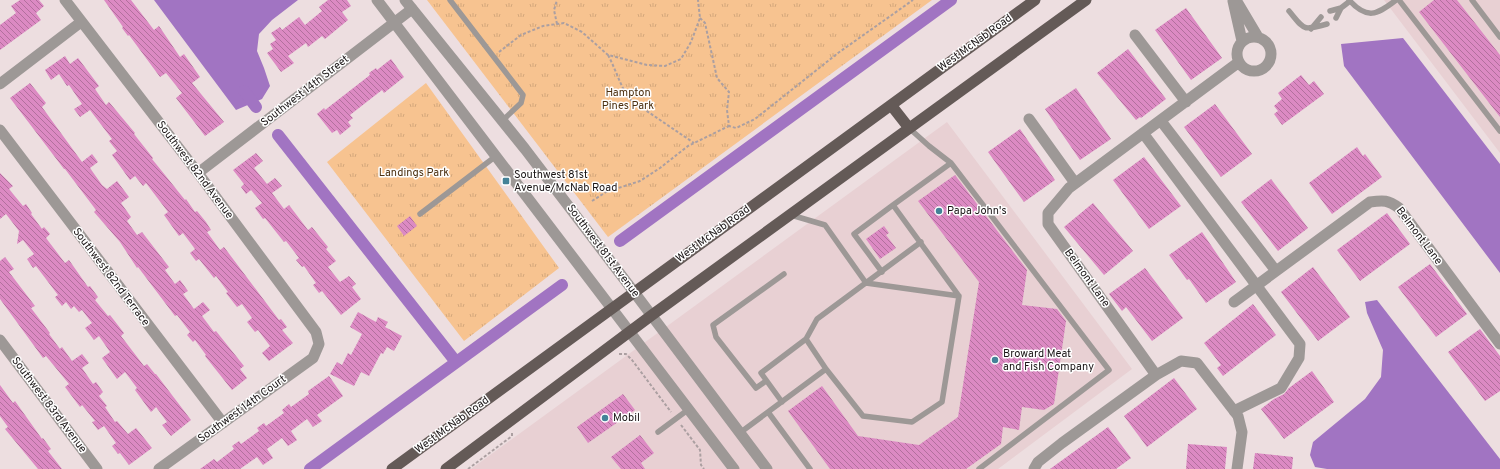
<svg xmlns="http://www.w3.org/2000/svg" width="1500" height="469" viewBox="0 0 1500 469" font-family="Overpass,sans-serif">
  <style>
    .built { fill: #e8d0d3 }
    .park { fill: url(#park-tufts) }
    .water { fill: #a174c2 }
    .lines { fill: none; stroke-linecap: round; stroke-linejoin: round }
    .canal { stroke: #a174c2; stroke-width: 12 }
    .building { fill: url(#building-back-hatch) }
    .path { stroke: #ab9fa1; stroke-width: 2; stroke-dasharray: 3 2; stroke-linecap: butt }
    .service { stroke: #9d9896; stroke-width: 5.5 }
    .minor { stroke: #9d9896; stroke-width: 11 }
    .tertiary { stroke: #9d9896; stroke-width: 11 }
    .primary { stroke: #645a57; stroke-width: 11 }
    .poi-dot { fill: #448298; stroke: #fff; stroke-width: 1.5 }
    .labels { text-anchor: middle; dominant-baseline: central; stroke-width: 3; stroke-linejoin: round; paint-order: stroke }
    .street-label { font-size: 11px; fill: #1a1516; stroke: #fff }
    .park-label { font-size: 11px; fill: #4c3010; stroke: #fff }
    .poi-label { font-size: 11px; fill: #1a1516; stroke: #fff; text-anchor: start }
  </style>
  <defs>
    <pattern id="park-tufts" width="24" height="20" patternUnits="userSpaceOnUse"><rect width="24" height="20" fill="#f7c390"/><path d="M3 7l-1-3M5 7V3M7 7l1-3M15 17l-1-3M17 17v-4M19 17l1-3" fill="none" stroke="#d3a77b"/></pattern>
    <pattern id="building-back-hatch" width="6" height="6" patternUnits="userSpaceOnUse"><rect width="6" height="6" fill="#dc8ac3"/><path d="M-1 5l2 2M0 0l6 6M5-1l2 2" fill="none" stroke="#b2709d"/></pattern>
  </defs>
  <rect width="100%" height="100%" fill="#eddee0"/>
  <path class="built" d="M1384 0H1500V153Z
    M947 122 1132 369 998 469H471Z"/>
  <path class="park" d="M427 0H932L608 237Z
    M426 83 559 268 464 341 327 162Z"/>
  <path class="water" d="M154 0H298L272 20 259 34 257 51 264 68 270 86 262 99 236 110Z
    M1403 38 1500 164V273L1344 66 1341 44Z
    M1377 300 1500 459V469H1327L1315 467 1310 455 1313 442 1365 399 1381 377 1383 350 1367 313 1365 302Z"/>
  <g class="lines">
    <path class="canal" d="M244 91 256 107
      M278 135 456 362
      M620 241 951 0
      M310 469 562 285"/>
  </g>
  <path class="building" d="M20 0H39L44 6 36 13 41 20 0 50V25L16 13 11 6Z
    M104 0H131L154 30 159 26 180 57 184 54 200 77 192 83 224 122 205 136 176 98 182 93 166 73 160 77 129 35 128 36 122 28 123 27Z
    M328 0H347L351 6 342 12 348 20 325 39 322 36 308 47 306 43 288 56 294 63 281 72 267 53 273 49 270 44 276 40 271 33 280 27 282 30 299 17 305 25 322 11 319 7Z
    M1434 0H1457L1500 55V117L1419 12Z
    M1186 8 1222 58 1191 80 1155 30Z
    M1128 49 1166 99 1141 118 1140 117 1136 120 1097 73Z
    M65 56 70 64 78 58 99 86 95 89 106 105 109 102 135 133 134 134 153 158 152 159 165 175 185 200 186 199 195 212 197 211 206 222 211 230 207 232 220 250 224 247 279 320 281 319 287 327 282 330 293 343 269 361 262 353 270 346 258 330 255 332 247 322 252 318 242 304 237 307 226 293 228 292 216 276 214 278 199 259 196 261 190 253 195 249 183 233 179 236 164 215 168 212 146 183 143 186 135 176 130 180 112 155 117 151 109 141 112 139 90 110 80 117 74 109 82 104 69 85 67 86 59 74 51 80 45 70Z
    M391 59 404 77 384 93 382 90 350 115 353 118 348 122 351 126 340 135 337 130 332 133 317 114 324 108 325 110 370 75 369 73 376 68 377 70Z
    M1301 75 1309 85 1314 81 1324 94 1282 125 1274 114 1278 111 1274 106 1282 99 1278 93Z
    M30 83 46 103 42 107 82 162 92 154 98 162 90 168 102 185 107 189 117 181 129 197 121 203 131 217 127 221 137 235 142 232 169 267 165 270 175 284 180 280 188 291 183 294 194 309 203 302 210 310 202 316 214 332 216 331 244 366 240 369 247 378 232 390 205 356 206 355 195 340 193 342 187 335 190 332 177 315 175 316 138 267 137 268 120 242 94 212 96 210 65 169H64L10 98Z
    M1076 88 1111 139 1080 160 1045 109Z
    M1215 104 1252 154 1221 177 1184 127Z
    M1020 129 1055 180 1024 202 988 152Z
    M1357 147 1363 156 1365 154 1382 177 1332 214 1309 183Z
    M256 153 263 161 254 168 267 184 275 178 282 186 272 193 284 209 289 205 308 230 312 227 328 247 326 249 336 261 328 267 340 282 349 276 356 284 352 287 361 299 341 315 322 291 319 293 313 285 316 283 304 266 302 267 296 260 299 258 286 241 284 242 265 218 263 219 255 208 262 203 251 190 246 194 241 187 244 184 233 170Z
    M1144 157 1181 206 1149 229 1113 180Z
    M0 173 13 186 9 189 23 206 26 204 32 213 31 214 42 229 44 227 50 234 46 238 65 263 69 260 88 287 90 286 98 297 95 300 108 316 110 315 124 333 121 336 144 366 147 364 155 374H156L191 420 171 436 162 425 167 422 156 407 151 412 135 390 137 388 125 372 117 379 102 358 110 352 99 336 94 340 85 328 92 323 82 310 79 312 74 306 71 309 66 302 62 306 55 297 58 295 36 266 33 268 27 259 34 254 23 240 17 244 19 231 6 214 0 219Z
    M955 175 1027 270 1022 305 1057 309 1066 321 1054 404 1044 410 1022 407 1019 430 1003 427 1001 444 966 469H830L788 411 822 386 858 436 919 445 958 417 979 282 918 201Z
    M1271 179 1308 228 1278 251 1241 202Z
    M1093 203 1133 251 1104 275 1064 227Z
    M1387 213 1410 244 1360 281 1337 250Z
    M410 216 417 226 404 236 397 226Z
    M884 226 889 233 886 235 896 248 880 259 866 239Z
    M1202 232 1236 282 1206 303 1189 279 1187 280 1169 255Z
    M5 257 14 269 9 272 35 306 31 308 50 333 49 334 60 349 62 347 72 361 82 354 89 363 82 368 93 384 96 382 103 392 99 396 107 406 105 407 115 422 117 421 128 434 136 428 152 448 129 465 120 453 118 454 112 446 116 443 104 426 98 430 92 422 95 421 82 405 80 407 65 387 69 384 46 356 43 358 0 299V261Z
    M1430 264 1467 314 1436 337 1398 287Z
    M1313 267 1350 317 1318 341 1281 292Z
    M1145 268 1183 318 1152 341 1126 307 1122 311 1109 294Z
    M1253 304 1276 335 1223 376 1217 368 1221 365 1204 343Z
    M358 312 376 322 378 317 388 322 385 327 402 336 394 351 387 347 383 354 381 353 369 376 361 372 354 386 330 374 337 362 342 365 348 353 351 355 362 334 350 327Z
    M1480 329 1500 356V391L1485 401 1448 352Z
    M1312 371 1334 402 1284 439 1261 409 1274 399 1284 394 1289 388Z
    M329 376 343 396 317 415 322 421 313 427 307 419 291 431 297 440 288 446 282 438 267 449 273 458 263 465 257 457 240 469H200L214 459 217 462 234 449 232 446 239 441 241 444 259 431 257 428 264 423 266 426 284 413 282 410 289 404 291 407 309 394 308 391Z
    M1174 378 1197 409 1147 447 1124 416Z
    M0 385 13 403 15 401 42 439 43 438 51 449 48 451 62 469H38L5 429 8 427 0 416Z
    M623 394 635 410 588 443 577 427Z
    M1108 427 1131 458 1116 469H1050Z
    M640 435 654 453 641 463 645 469H621L611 457Z
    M1188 444 1227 447 1225 469H1186Z
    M1255 453 1293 457 1292 469H1253Z"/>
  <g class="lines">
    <path class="path" d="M700 18 705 23 717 78 729 92 727 110 729 126 736 128 755 119 838 53 913 0
      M557 24 554 10 557 0
      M499 52 521 35 543 26 564 23 582 32 608 55 647 65 665 66 681 59 691 42 700 18 698 0
      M608 55C616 70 620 85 629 99L694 143
      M592 201 606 192 640 181 660 168 688 146 729 126
      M619 354H626L632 360 671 412
      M681 425 700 450 701 465 704 469
      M468 469 512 436V432"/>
    <path class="service" d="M450 0 523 95 521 103 502 121
      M1349 0C1367 20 1377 15 1396 0
      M1399 0 1500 131
      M1472 0 1500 37
      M1289 11C1305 30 1302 31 1327 24
      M1330 11 1341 8 1350 1
      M1336 18 1341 8
      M1311 29 1321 17
      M909 128 929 146 951 163 1109 370 979 469
      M420 214 496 156
      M791 215 825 225 866 283 959 296
      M882 272 854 234 893 205
      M806 339 826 369 863 416 912 422 942 402 959 296 893 205 951 163
      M766 381 756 388 716 337 713 325 784 274
      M782 402 761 373 806 339 817 319 921 242
      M768 412 810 469
      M658 432 689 409
      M741 432 826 369"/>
    <path class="minor" d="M65 0 198 173 316 332 319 344 313 358 159 469
      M1236 0 1258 37
      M1233 1 1242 41
      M1135 35 1186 102
      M1237 54a17 17 0 1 1 34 0a17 17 0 1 1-34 0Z
      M0 84 81 22
      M1029 119 1075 183
      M1161 121 1276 271
      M0 130 223 423
      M1143 133 1300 344 1299 358 1281 388 1234 411
      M198 173 412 9
      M1234 302 1370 202C1384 200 1388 200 1399 208L1500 344
      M0 340 97 469
      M1156 375 1048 224V213L1069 188 1239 62
      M1034 469 1038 462 1062 443 1156 375 1181 361 1197 363 1238 416 1242 432 1237 469"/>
    <path class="tertiary" d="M377 0 734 469
      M405 0 525 149 634 292 767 469"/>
    <path class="primary" d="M891 105 909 128
      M392 469 1035 0
      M446 469 652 315 1086 0"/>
  </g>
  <g class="poi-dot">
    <rect x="502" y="177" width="8" height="8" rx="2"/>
    <circle cx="939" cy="211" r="4"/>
    <circle cx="995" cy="360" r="4"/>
    <circle cx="605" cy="418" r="4"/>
  </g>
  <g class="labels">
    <g class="street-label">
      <text transform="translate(975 43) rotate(-36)">West McNab Road</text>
      <text transform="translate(305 91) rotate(-38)">Southwest 14th Street</text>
      <text transform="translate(195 170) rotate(53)">Southwest 82nd Avenue</text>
      <text transform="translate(713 234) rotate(-36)">West McNab Road</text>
      <text transform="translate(1419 236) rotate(53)">Belmont Lane</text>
      <text transform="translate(603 251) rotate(53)">Southwest 81st Avenue</text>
      <text transform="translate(111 277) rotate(53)">Southwest 82nd Terrace</text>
      <text transform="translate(1087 278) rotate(54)">Belmont Lane</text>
      <text transform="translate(49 405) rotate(53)">Southwest 83rd Avenue</text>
      <text transform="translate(242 409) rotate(-36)">Southwest 14th Court</text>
      <text transform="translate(452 425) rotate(-36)">West McNab Road</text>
    </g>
    <g class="park-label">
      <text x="628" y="93">Hampton<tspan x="628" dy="13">Pines Park</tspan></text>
      <text x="414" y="173">Landings Park</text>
    </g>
    <g class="poi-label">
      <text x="514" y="175">Southwest 81st<tspan x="514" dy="13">Avenue/McNab Road</tspan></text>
      <text x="947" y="211">Papa John's</text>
      <text x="1003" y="354">Broward Meat<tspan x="1003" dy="13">and Fish Company</tspan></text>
      <text x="613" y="418">Mobil</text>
    </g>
  </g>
</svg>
